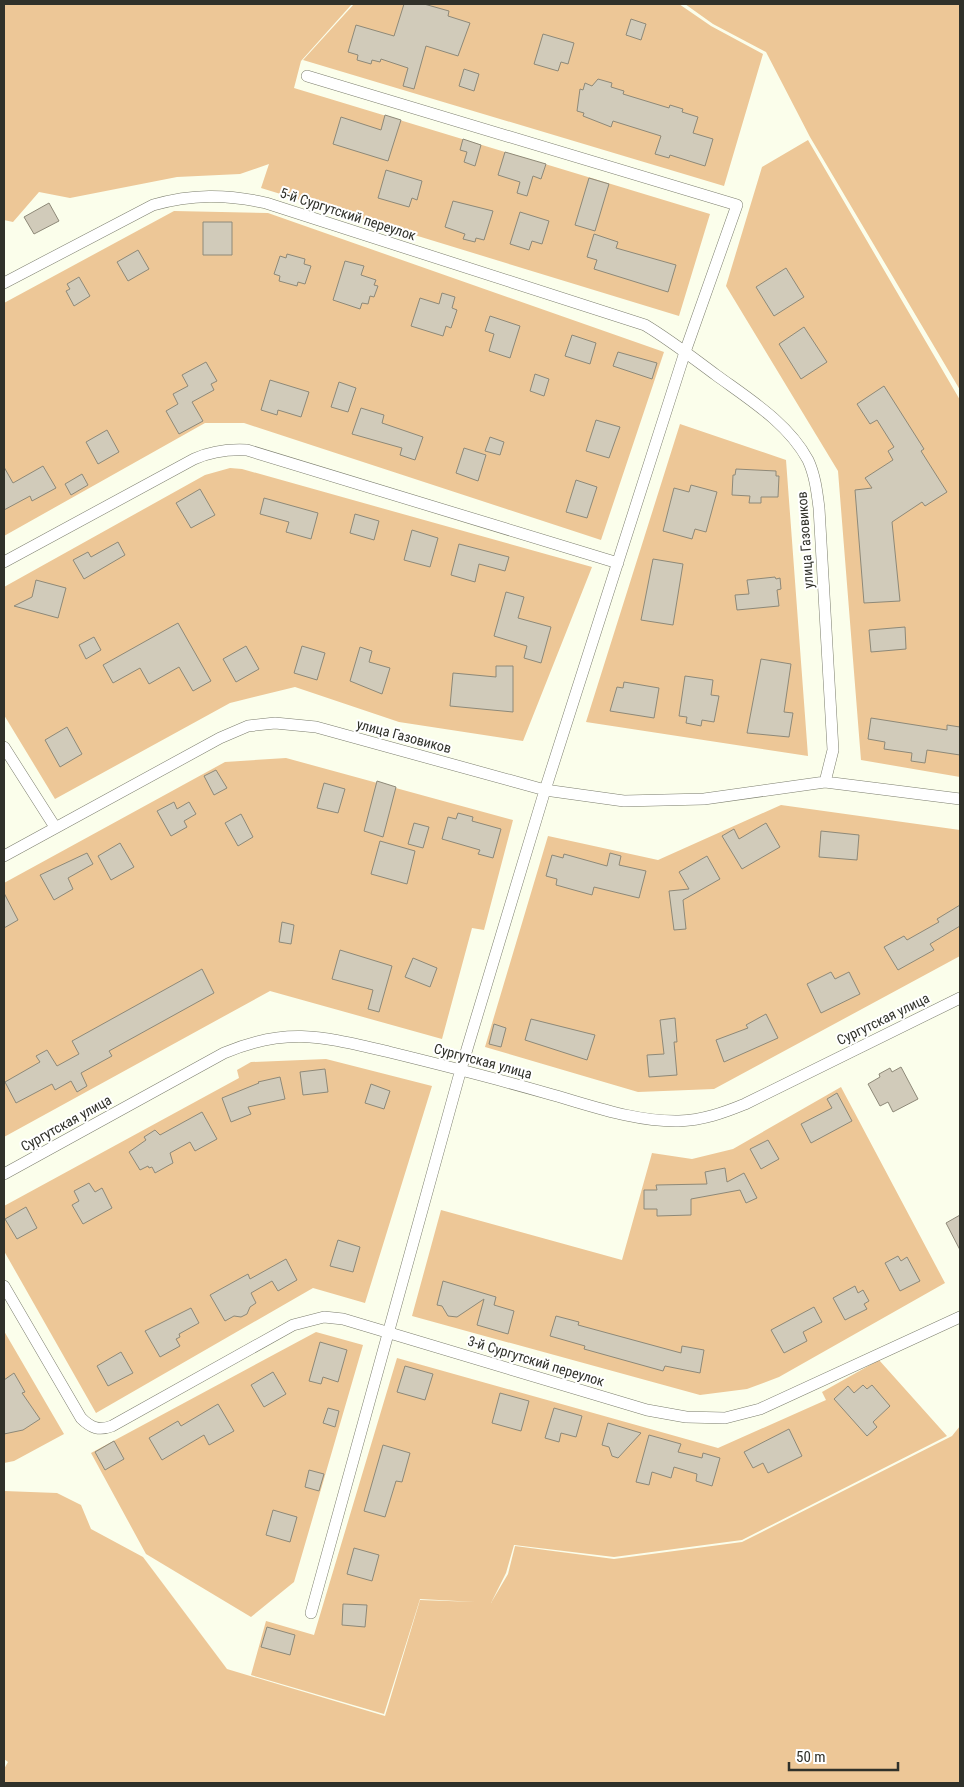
<svg xmlns="http://www.w3.org/2000/svg" width="964" height="1787" viewBox="0 0 964 1787" font-family="'Roboto Condensed',sans-serif">
  <style>
    .green { fill: #edc797 }
    .building { fill: #d1cbba; stroke: #8e8978 }
    .lines { fill: none; stroke-linecap: round; stroke-linejoin: round }
    .minor-casing { stroke: #7c7e6e; stroke-width: 12 }
    .minor { stroke: #fff; stroke-width: 11 }
    .labels { text-anchor: middle; dominant-baseline: central; stroke-width: 4; stroke-linejoin: round; paint-order: stroke }
    .street-label { font-size: 14px; fill: #30312a; stroke: #fff }
  </style>
  <rect width="100%" height="100%" fill="#fbfeeb"/>
  <path class="green" d="M4 4H352L301 61 294 88 710 214 679 316 261 188 269 164 240 174 177 177 70 198 39 192 13 222 4 220Z
    M354 4H679L711 26 763 54 724 186 303 60Z
    M685 4H960V390L810 137 766 52 713 24Z
    M808 140 960 400V777L861 760 838 471 726 286 762 167Z
    M174 211 268 213 664 352 601 540 244 423H205L4 536V303Z
    M680 424 786 460 808 756 586 722Z
    M230 468 242 469 592 567 523 741 399 722 295 687 230 703 55 799 4 715V587L205 475Z
    M286 758 513 820 484 930 472 928 442 1039 270 991 4 1137V883L225 762Z
    M781 805 960 830V956L714 1089 638 1092 485 1047 548 836 658 860Z
    M326 1059 432 1086 365 1303 313 1288 96 1413 4 1251V1206L239 1078 237 1070 251 1062Z
    M841 1087 945 1283 779 1377 747 1389 700 1395 412 1316 441 1210 622 1260 652 1153 692 1159 733 1149Z
    M4 1331 64 1434 14 1461 4 1463Z
    M316 1332 363 1345 294 1582 251 1617 146 1554 91 1453Z
    M397 1358 718 1448 826 1400 822 1392 879 1360 947 1436 742 1540 614 1557 514 1545 506 1573 491 1603 508 1574 515 1546 614 1559 742 1542 952 1436 960 1426V1783H4V1769L8 1762 4 1759V1491L57 1493 81 1505 91 1529 143 1557 227 1669 385 1716 420 1600 476 1602 420 1599 384 1714 251 1675 266 1621 314 1635Z"/>
  <path class="building" d="M404 4H424L449 11 448 16 470 23 458 56 426 46 414 89 403 86 408 68 381 59 380 62 372 60 371 64 357 60 358 55 348 52 356 25 394 36Z
    M631 19 646 24 641 40 626 35Z
    M543 34 574 43 568 64 561 62 558 71 534 64Z
    M464 69 479 74 474 91 459 86Z
    M598 79 612 83 611 87 624 91 623 94 669 108 670 105 683 109 682 112 698 117 693 133 713 139 705 166 670 155 669 158 655 154 661 136 613 121 611 127 583 116 584 113 577 111 580 89 583 90 585 83 592 86Z
    M385 115 401 120 388 161 333 144 341 117 381 130Z
    M463 139 481 145 475 166 464 162 467 152 460 150Z
    M505 152 546 164 541 179 533 176 527 196 517 193 520 182 498 175Z
    M386 170 422 181 417 200 412 198 409 207 378 198Z
    M589 178 609 184 595 231 575 225Z
    M453 201 493 211 484 240 476 238 475 242 463 239 465 234 445 227Z
    M49 203 59 221 34 234 24 217Z
    M520 212 549 221 542 244 532 241 529 250 510 244Z
    M203 222H232V255H203Z
    M594 234 618 242 616 248 676 265 668 292 594 269 597 260 587 257Z
    M138 250 149 269 128 281 117 262Z
    M287 254 305 259 304 264 311 266 305 284 298 282 297 286 279 281 280 276 274 274 280 256 286 258Z
    M345 261 364 266 361 275 376 280 374 285 378 286 374 297 370 296 368 304 362 303 360 309 333 300Z
    M786 268 804 297 774 316 756 287Z
    M79 277 90 296 74 306 66 291 70 289 67 284Z
    M442 293 455 297 452 308 457 310 451 328 446 326 443 336 411 326 420 298 439 304Z
    M490 316 520 326 510 358 489 351 494 334 485 331Z
    M804 327 827 362 801 379 779 344Z
    M572 335 596 343 590 364 565 356Z
    M618 352 657 363 652 379 613 366Z
    M206 362 217 381 211 384 214 390 192 402 203 421 179 434 166 411 178 404 173 394 188 386 182 375Z
    M535 374 549 379 544 396 530 391Z
    M270 380 309 392 301 417 278 410 277 415 261 410Z
    M339 382 356 388 348 412 331 407Z
    M884 386 924 449 921 451 947 492 925 506 922 502 892 522 900 601 864 603 855 490 872 488 865 478 893 460 888 451 894 447 877 420 870 424 857 404Z
    M361 408 384 415 382 423 423 437 415 460 400 455 402 448 352 434Z
    M596 420 620 427 609 458 586 451Z
    M107 430 119 452 98 464 86 442Z
    M490 437 504 442 500 455 485 451Z
    M464 448 486 455 478 481 456 473Z
    M43 466 56 488 32 501 30 496 4 510V467L13 483Z
    M736 469 776 471V476H779L778 497H761V503H749L750 496 732 495 733 475H735Z
    M82 474 88 485 71 495 65 484Z
    M576 480 597 487 587 518 566 512Z
    M691 485 717 492 706 532 695 529 692 539 663 531 674 488 689 492Z
    M200 489 215 515 191 528 176 503Z
    M264 498 318 513 311 539 286 532 289 522 260 514Z
    M355 514 379 521 374 540 350 533Z
    M412 530 438 538 430 567 404 560Z
    M118 542 125 555 84 579 73 560 88 552 91 557Z
    M459 544 509 557 505 571 479 564 475 582 451 575Z
    M653 559 683 564 673 625 641 620Z
    M775 577 776 579 780 578 781 589 777 590 779 606 737 610 735 595 749 594 747 580Z
    M36 580 66 588 58 618 14 606 32 597Z
    M506 592 524 597 518 618 551 627 541 663 524 658 527 646 494 636Z
    M178 623 211 681 193 691 179 667 149 684 140 668 113 683 103 665Z
    M905 627 906 649 871 652 869 630Z
    M94 637 101 650 86 659 79 645Z
    M246 646 259 669 236 682 223 659Z
    M302 646 325 653 317 680 294 673Z
    M360 647 372 651 369 662 390 668 382 694 350 681Z
    M761 659 791 664 784 712 793 713 789 737 747 733Z
    M496 666H513V712L450 706 453 673 496 677Z
    M685 676 713 680 711 695 719 696 714 722 702 720 701 726 686 723 687 717 679 716Z
    M624 682 659 688 654 718 610 711 617 687 623 688Z
    M871 718 947 730V725L960 727V755L927 750 925 763 911 761 912 753 884 749 885 742 868 739Z
    M67 727 82 754 60 767 45 740Z
    M216 770 227 788 214 795 204 776Z
    M377 781 396 787 383 837 364 831Z
    M324 783 345 789 338 813 317 808Z
    M174 802 177 809 189 802 196 814 184 821 187 827 171 836 157 811Z
    M458 813 473 817 472 821 501 829 493 858 478 854 480 850 442 839 448 817 456 819Z
    M241 814 253 837 238 846 225 823Z
    M414 823 429 827 423 848 408 844Z
    M766 823 780 847 742 869 722 836 734 829 739 839Z
    M821 831 859 835 857 860 819 857Z
    M380 841 415 851 407 884 371 874Z
    M120 843 134 867 111 880 98 856Z
    M87 853 93 864 68 878 73 889 54 900 40 875Z
    M610 853 621 856 619 865 646 871 639 898 594 887 592 895 556 885 557 879 546 876 552 855 563 858 564 854 607 866Z
    M707 856 720 879 683 900 686 929 674 930 669 891 689 889 679 872Z
    M4 893 18 920 4 928Z
    M960 905V926L930 944 934 950 898 970 884 947 904 936 907 940 939 922 937 919Z
    M282 922 294 925 291 944 279 942Z
    M340 950 392 966 379 1012 368 1009 373 990 332 979Z
    M413 958 437 968 430 987 405 977Z
    M202 969 214 993 109 1051 112 1056 81 1073 87 1086 77 1092 71 1081 55 1090 52 1084 16 1103 5 1082 40 1062 36 1056 47 1050 57 1066 79 1054 72 1041Z
    M831 972 835 979 849 972 860 994 821 1013 807 984Z
    M766 1014 778 1038 724 1062 716 1040 748 1028 746 1025Z
    M675 1018 677 1042H674L677 1075 649 1077 647 1055 664 1054 660 1020Z
    M531 1019 595 1035 587 1060 525 1040Z
    M494 1024 506 1028 501 1047 489 1044Z
    M901 1067 918 1099 893 1112 888 1102 880 1106 868 1084 880 1077 879 1074 890 1068 892 1072Z
    M325 1069 328 1092 303 1095 300 1072Z
    M280 1077 285 1099 248 1107 251 1114 231 1122 222 1098 259 1083 258 1082Z
    M371 1084 390 1091 384 1109 365 1103Z
    M837 1093 852 1121 811 1143 801 1124 832 1108 827 1099Z
    M202 1112 217 1139 195 1151 190 1142 170 1153 173 1163 155 1173 152 1167 149 1168 148 1166 140 1170 129 1152 146 1140 144 1137 155 1130 160 1135Z
    M768 1140 779 1159 761 1169 750 1149Z
    M725 1168 727 1182 744 1173 757 1198 746 1203 740 1190 691 1199V1215L657 1216V1209H644V1190H657L656 1185 707 1184 705 1172Z
    M89 1183 95 1192 102 1188 112 1208 83 1224 72 1205 79 1201 74 1191Z
    M26 1207 37 1228 17 1239 5 1219Z
    M960 1215V1250L946 1223Z
    M338 1240 360 1247 353 1272 330 1266Z
    M898 1256 901 1261 907 1257 920 1281 900 1291 885 1263Z
    M286 1259 297 1280 278 1291 272 1281 251 1293 256 1303 250 1307 247 1314 241 1317 234 1316 225 1321 210 1295 248 1274 250 1279Z
    M443 1281 496 1297 494 1305 514 1311 508 1334 477 1325 484 1299 457 1317 448 1316 442 1306 437 1305Z
    M855 1286 858 1293 863 1290 869 1301 864 1304 867 1309 845 1320 833 1298Z
    M814 1307 822 1322 803 1332 807 1341 784 1353 771 1330Z
    M191 1308 199 1323 179 1334 180 1337 176 1339 180 1346 160 1357 145 1331Z
    M556 1316 579 1322 578 1325 681 1353 682 1346 704 1350 700 1373 665 1366 663 1371 584 1349 585 1346 550 1336Z
    M320 1342 347 1350 338 1382 323 1377 321 1384 309 1381Z
    M121 1352 133 1373 108 1386 97 1366Z
    M405 1366 433 1374 425 1400 397 1392Z
    M273 1372 286 1394 264 1407 251 1385Z
    M14 1373 25 1392 22 1393 40 1419 23 1430 4 1434V1380Z
    M863 1385 867 1389 872 1385 890 1406 873 1422 877 1427 867 1436 834 1399 848 1386 854 1393Z
    M500 1393 529 1401 521 1431 492 1423Z
    M218 1404 234 1431 209 1445 204 1435 162 1460 149 1438 178 1421 181 1426Z
    M328 1408 339 1411 335 1427 323 1423Z
    M554 1408 582 1416 576 1437 561 1433 559 1442 545 1438Z
    M608 1423 641 1433 618 1458 612 1456 609 1447 602 1445Z
    M789 1429 802 1456 768 1473 763 1463 753 1468 744 1452Z
    M649 1435 681 1444 678 1452 702 1458 703 1453 720 1458 712 1486 696 1481 697 1474 674 1467 671 1478 652 1472 649 1485 636 1482Z
    M114 1441 124 1459 105 1470 95 1452Z
    M383 1445 410 1453 402 1482 396 1481 385 1517 364 1511Z
    M309 1470 324 1474 319 1491 305 1487Z
    M273 1510 297 1517 290 1542 266 1535Z
    M354 1548 379 1555 372 1581 347 1574Z
    M343 1604 367 1605 365 1627 342 1625Z
    M267 1627 295 1635 290 1655 261 1647Z"/>
  <g class="lines">
    <g class="minor-casing">
      <path id="minor" d="M307 76 737 205 685 352 545 790 461 1069 311 1613
        M4 283 153 205C192 194 226 194 266 203L645 325C670 340 693 358 716 375 749 399 788 423 808 460 815 475 817 492 819 508L833 750 825 782
        M4 562 194 459C212 451 228 449 247 450L618 563
        M4 747 55 827
        M4 856 220 738 248 726 275 723 316 727 545 790 624 801 704 799 825 782 960 799
        M4 1174 224 1053C288 1026 324 1037 389 1052 442 1065 494 1078 546 1093 590 1105 634 1122 679 1121 703 1120 723 1113 745 1104L960 998
        M4 1286 81 1418C91 1428 99 1431 112 1426L293 1325 324 1317 343 1319 647 1410 686 1417 725 1418 760 1409 960 1317"/>
    </g>
    <use href="#minor" class="minor"/>
  </g>
  <g class="labels">
    <g class="street-label">
      <text transform="translate(348 214) rotate(18)">5-й Сургутский переулок</text>
      <text transform="translate(805 540) rotate(-94)">улица Газовиков</text>
      <text transform="translate(404 736) rotate(15)">улица Газовиков</text>
      <text transform="translate(883 1019) rotate(-26)">Сургутская улица</text>
      <text transform="translate(483 1061) rotate(15)">Сургутская улица</text>
      <text transform="translate(66 1123) rotate(-29)">Сургутская улица</text>
      <text transform="translate(536 1361) rotate(17)">3-й Сургутский переулок</text>
    </g>
  </g>
  <rect width="964" height="1787" fill="none" stroke="#30312a" stroke-width="10"/>
  <path d="M789 1762v8h109v-8" fill="none" stroke="#30312a" stroke-width="2.5"/>
  <text x="796" y="1762" font-size="15" fill="#30312a" stroke="#ffffff" stroke-width="4" paint-order="stroke">50 m</text>
</svg>
